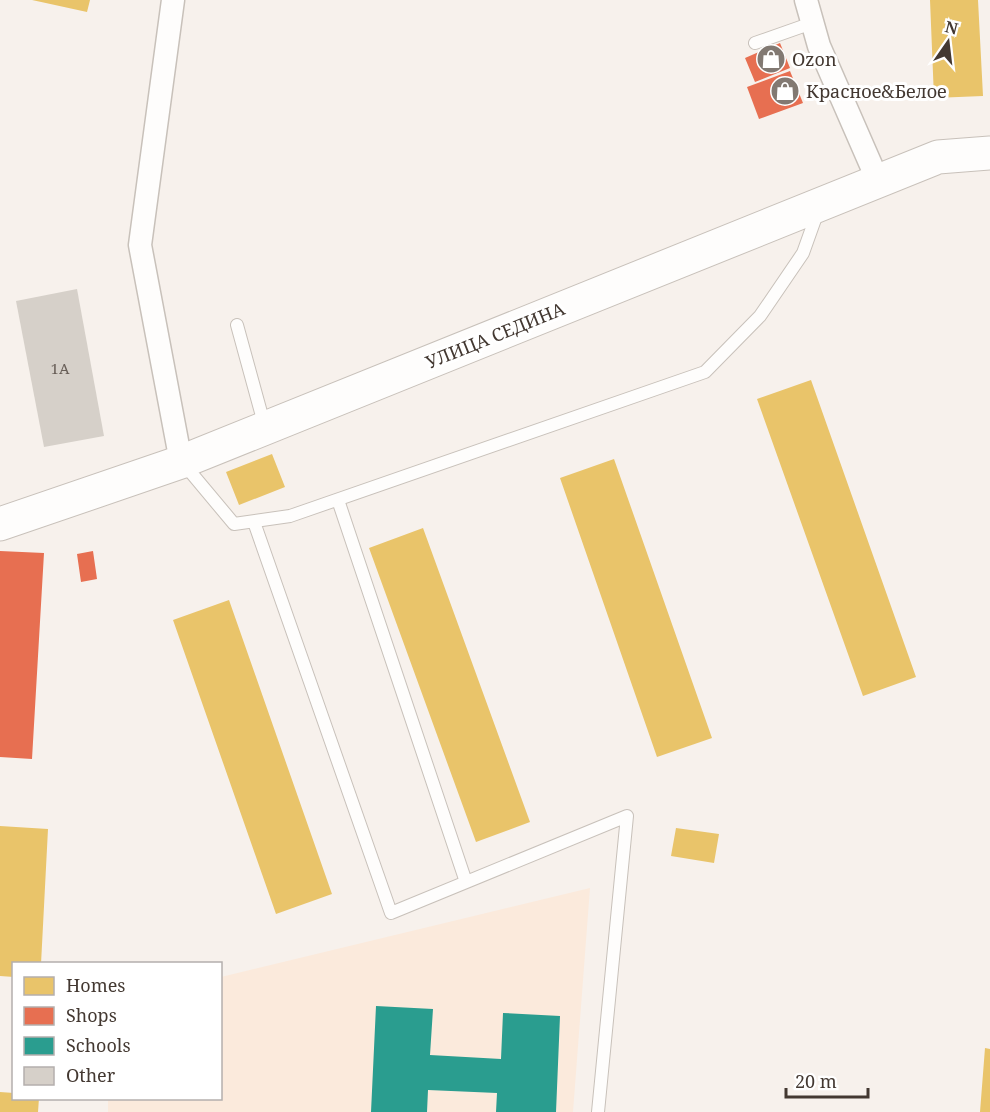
<svg xmlns="http://www.w3.org/2000/svg" width="990" height="1112" viewBox="0 0 990 1112" font-family="'Noto Serif',serif">
  <style>
    .built { fill: #fbeadc }
    .homes { fill: #e9c46a }
    .shops { fill: #e76f51 }
    .schools { fill: #2a9d8f }
    .building { fill: #d6d0c9 }
    .lines { fill: none; stroke-linecap: round; stroke-linejoin: round }
    .lane-casing { stroke: #c8c1ba; stroke-width: 14 }
    .street-casing { stroke: #c8c1ba; stroke-width: 25 }
    .secondary-casing { stroke: #c8c1ba; stroke-width: 35 }
    .lane { stroke: #fefdfc; stroke-width: 12 }
    .street { stroke: #fefdfc; stroke-width: 22 }
    .secondary { stroke: #fefdfc; stroke-width: 33 }
    .labels { text-anchor: middle; dominant-baseline: central; stroke-width: 6; stroke-linejoin: round; paint-order: stroke }
    .number-label { font-size: 15px; fill: #685e57 }
    .poi-label { font-size: 18px; fill: #433831; stroke: #fff; text-anchor: start }
    .street-label { font-size: 18px; fill: #433831; stroke: #fff }
  </style>
  <rect width="100%" height="100%" fill="#f7f1ec"/>
  <path class="built" d="M590 888 573 1112H108V1099L220 1098 221 977Z"/>
  <path class="homes" d="M32 0H90L87 12Z
    M930 0H978L983 96 934 98Z
    M811 380 916 677 863 696 757 399Z
    M272 454 285 487 239 505 226 472Z
    M614 459 712 738 657 757 560 478Z
    M423 528 530 822 476 842 369 548Z
    M229 600 332 894 276 914 173 620Z
    M0 826 48 829 41 964H14V977L0 976Z
    M676 828 719 834 714 863 671 856Z
    M985 1048 990 1049V1112H980Z
    M0 1092 14 1093V1098H39L38 1112H0Z"/>
  <path class="shops" d="M780 43 790 68 755 82 745 58Z
    M790 71 803 103 759 119 747 87Z
    M0 551 44 553 32 759 0 757Z
    M93 551 97 579 81 582 77 554Z"/>
  <path class="schools" d="M376 1006 433 1009 430 1055 501 1059 503 1013 560 1016 556 1112H496L497 1093 428 1090 427 1112H371Z"/>
  <path class="building" d="M77 289 104 436 44 447 16 301Z"/>
  <g class="lines">
    <g class="lane-casing">
      <path id="lane" d="M755 43 812 23
        M237 325 265 427
        M183 463 234 524 290 516 705 372 760 316 803 253 818 211
        M338 500 466 882
        M254 522 391 913 627 816 598 1112"/>
    </g>
    <g class="street-casing">
      <path id="street" d="M173 0 140 245 181 462
        M806 0 819 46 878 181"/>
    </g>
    <g class="secondary-casing">
      <path id="secondary" d="M0 524 181 462 938 157 990 153"/>
    </g>
    <use href="#lane" class="lane"/>
    <use href="#street" class="street"/>
    <use href="#secondary" class="secondary"/>
  </g>
  <defs>
    <g id="shop-disc" transform="scale(1.5)"><circle r="9.5" fill="#827972" stroke="#fff"/><path d="M-5-2.5h2.3a2.7 3.5 0 0 1 5.4 0H5L5.5 6h-11ZM-1.5-2.5h3a1.5 2.3 0 0 0-3 0Z" fill="#fff"/></g>
  </defs>
  <g fill-rule="evenodd">
    <use href="#shop-disc" x="771" y="59"/>
    <use href="#shop-disc" x="785" y="91"/>
  </g>
  <g class="labels">
    <g class="number-label">
      <text x="60" y="368">1А</text>
    </g>
    <g class="poi-label">
      <text x="792" y="59">Ozon</text>
      <text x="806" y="91">Красное&amp;Белое</text>
    </g>
    <g class="street-label">
      <text transform="translate(495 335) rotate(-22)">УЛИЦА СЕДИНА</text>
    </g>
  </g>
  <rect x="12" y="962" width="210" height="138" fill="#ffffff" stroke="#b4afad" stroke-width="1.5"/>
  <rect x="24" y="977" width="30" height="18" fill="#e9c46a" stroke="#b4afad" stroke-width="1.5"/>
  <text x="66" y="992" font-size="18" fill="#433831">Homes</text>
  <rect x="24" y="1007" width="30" height="18" fill="#e76f51" stroke="#b4afad" stroke-width="1.5"/>
  <text x="66" y="1022" font-size="18" fill="#433831">Shops</text>
  <rect x="24" y="1037" width="30" height="18" fill="#2a9d8f" stroke="#b4afad" stroke-width="1.5"/>
  <text x="66" y="1052" font-size="18" fill="#433831">Schools</text>
  <rect x="24" y="1067" width="30" height="18" fill="#d6d0c9" stroke="#b4afad" stroke-width="1.5"/>
  <text x="66" y="1082" font-size="18" fill="#433831">Other</text>
  <g transform="translate(948 42) rotate(14)" stroke="#ffffff" stroke-width="4.5" paint-order="stroke">
  <path d="M0-4.5L10 22L0 15L-10 22Z" fill="#433831"/>
  <text y="-9" font-size="16" font-weight="bold" text-anchor="middle" fill="#433831">N</text>
  </g>
  <path d="M786 1088v9h82v-9" fill="none" stroke="#433831" stroke-width="3"/>
  <text x="795" y="1088" font-size="18" fill="#433831" stroke="#ffffff" stroke-width="4.5" paint-order="stroke">20 m</text>
</svg>
